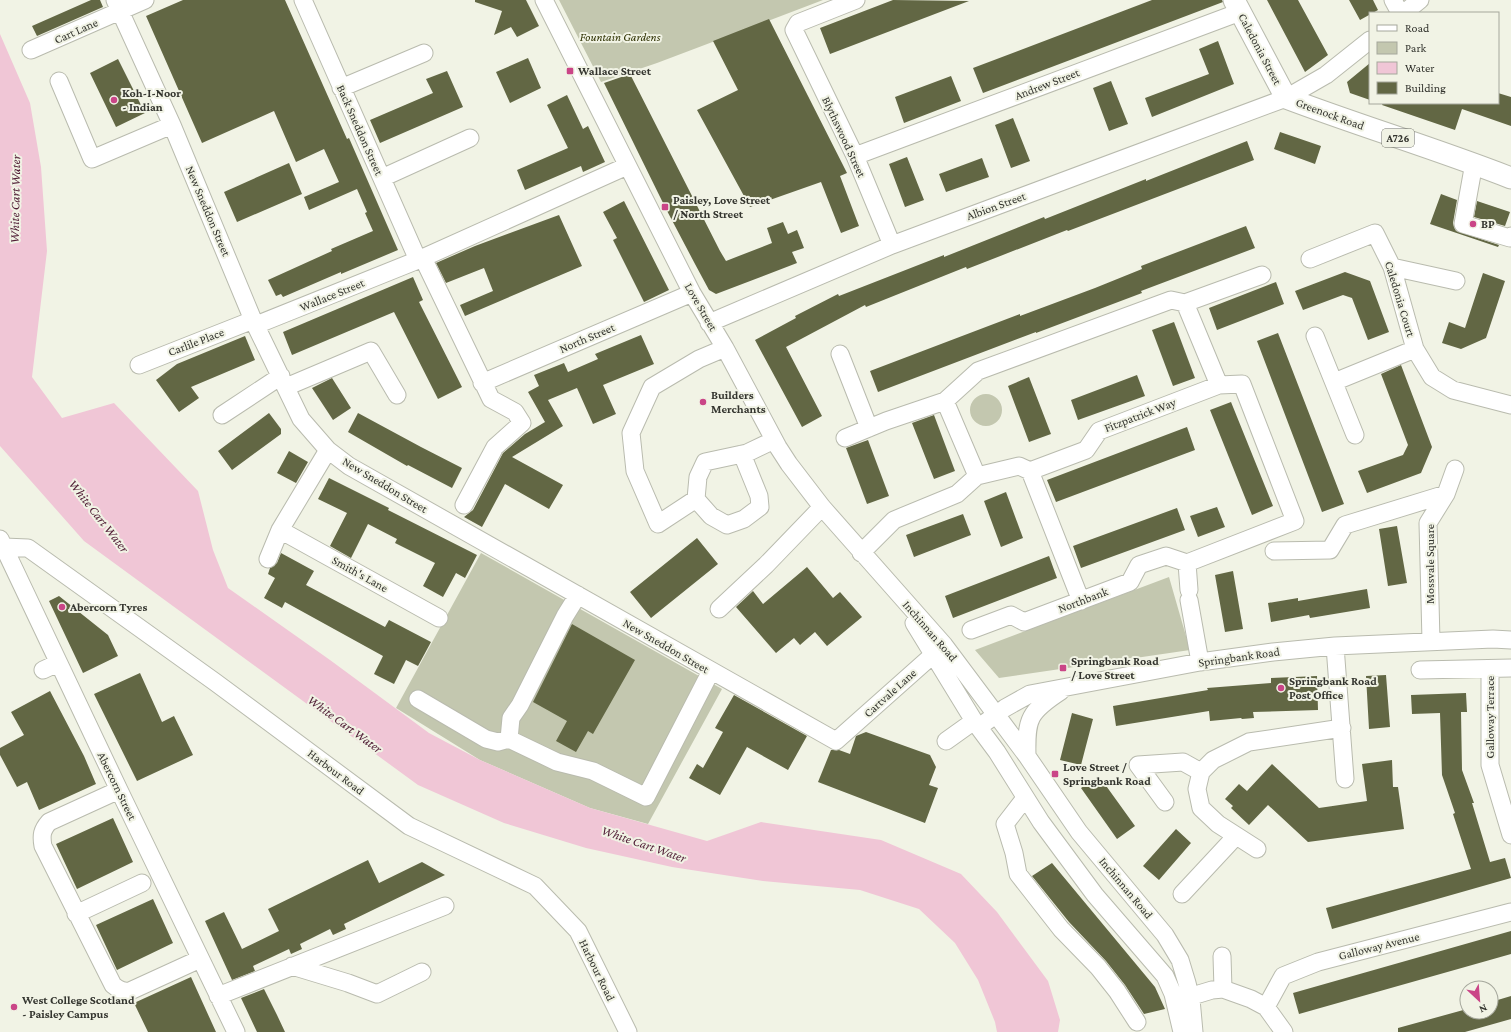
<svg xmlns="http://www.w3.org/2000/svg" width="1511" height="1032" viewBox="0 0 1511 1032" font-family="'Crimson Pro',serif">
  <style>
    .green { fill: #c3c7af }
    .water { fill: #f0c6d6 }
    .building { fill: #626744 }
    .lines { fill: none; stroke-linecap: round; stroke-linejoin: round }
    .minor-casing { stroke: #b9bbae; stroke-width: 19 }
    .major-casing { stroke: #b9bbae; stroke-width: 23 }
    .minor { stroke: #fff; stroke-width: 17 }
    .major { stroke: #fff; stroke-width: 21 }
    .poi-dot { fill: #ca4587; stroke: #f1f3e5; stroke-width: 1.5 }
    .labels { text-anchor: middle; dominant-baseline: central; stroke-width: 4; stroke-linejoin: round; paint-order: stroke }
    .shield { fill: #f1f3e5; stroke: #6d6e66; stroke-width: 1 }
    .shield-label { font-size: 11px; font-weight: bold; fill: #34352f }
    .street-label { font-size: 12px; fill: #34352f; stroke: #f1f3e5 }
    .park-label { font-size: 12px; font-style: italic; fill: #2d3001; stroke: #f1f3e5 }
    .poi-label { font-size: 12px; font-weight: bold; fill: #34352f; stroke: #f1f3e5; text-anchor: start }
    .water-label { font-size: 13px; font-style: italic; fill: #501d35; stroke: #f1f3e5 }
  </style>
  <rect width="100%" height="100%" fill="#f1f3e5"/>
  <path class="green" d="M559 0H823L657 63 601 82Z
    M970 410a16 16 0 1 1 32 0a16 16 0 1 1-32 0Z
    M481 553 722 689 648 824 590 808 480 760 396 708Z
    M1169 577 1190 650 999 678 975 650Z"/>
  <path class="water" d="M0 34 30 103 41 167 47 251 32 377 62 418 114 403 198 491 213 550 228 588 330 660 429 733 480 760 590 808 707 841 761 822 881 840 961 874 997 912 1048 981 1060 1020 1058 1032H997L995 1022 978 980 955 943 919 909 860 890 763 881 672 867 586 848 504 823 418 785 84 541 0 446Z"/>
  <path class="building" d="M91 0H100L103 7 37 36 32 26Z
    M183 0H285L347 139 349 138 398 250 341 274V272L283 297 281 294 276 296 268 280 332 251 331 249 373 231 365 213 367 212 357 189 309 210 304 197 339 182 324 149 296 162 274 111 202 143 146 16Z
    M475 0H526L539 26 517 37 511 27 494 35 502 11 475 2Z
    M893 0 969 1 830 54 820 28Z
    M1152 0H1222L1223 2 983 93 973 68Z
    M1267 0H1298L1328 55 1305 72Z
    M1349 0H1373L1378 10 1360 20Z
    M769 19 847 173 840 176 859 226 841 233 821 182 750 207 697 110 738 90 713 41Z
    M1218 41 1234 84 1152 117 1145 98 1209 74 1199 49Z
    M528 58 541 88 510 103 496 72Z
    M118 59 145 113 116 127 90 73Z
    M1370 63V100L1350 93 1347 82Z
    M447 71 463 107 380 143 370 120 433 93 426 79Z
    M630 74 720 251 726 261 772 243 767 228 783 222 788 234 797 230 804 248 792 252 797 263 716 294 709 290 695 264 665 207 604 83Z
    M951 76 961 101 904 123 895 97Z
    M1111 81 1128 124 1109 131 1093 88Z
    M1498 93 1511 97V126L1462 109 1455 130 1382 105 1383 103H1498Z
    M567 95 583 129 588 126 605 162 583 172 581 166 525 190 517 170 568 148 547 105Z
    M1013 118 1030 161 1011 168 995 125Z
    M1280 132 1321 146 1315 164 1274 149Z
    M1247 141 1254 160 1068 231 1067 230 967 269 966 267 866 307 865 305 786 347 822 416 802 427 755 340 796 318 795 316 838 294 839 296 944 255V257L1044 217 1045 219 1146 179V181Z
    M907 157 924 200 905 207 889 164Z
    M982 158 989 177 946 192 939 174Z
    M289 163 302 194 237 222 224 192Z
    M1441 194 1457 200 1453 223 1454 227 1456 231 1499 245 1498 247 1430 224Z
    M624 201 669 290 644 302 613 240 617 238 603 212Z
    M1477 201 1510 212 1505 226 1474 217Z
    M559 215 582 266 465 316 460 305 493 291 484 268 446 283 436 263 475 246Z
    M1246 226 1255 248 1141 291 1142 293 1036 333V332L878 392 870 371 1020 314V316L1095 288 1142 269 1141 266Z
    M1345 272 1370 281 1389 332 1368 340 1352 298 1343 295 1303 310 1295 291Z
    M1483 273 1505 281 1486 338 1461 349 1442 343 1449 322 1465 328Z
    M413 277 423 300 419 302 462 387 438 399 394 312 292 355 283 332Z
    M1276 282 1284 304 1217 330 1209 308Z
    M1174 322 1195 378 1173 386 1152 330Z
    M1278 333 1344 504 1322 512 1257 341Z
    M641 335 654 364 603 385 616 414 593 424 577 388 548 400 563 426 512 457 563 485 549 509 505 484 482 527 464 517 473 510 503 453 525 434 545 422 528 392 539 386 534 375 564 363 568 372 598 359 595 354Z
    M245 336 255 360 191 387 199 398 179 412 156 380 177 364Z
    M1401 365 1432 447 1421 473 1367 493 1358 471 1403 455 1408 445 1381 374Z
    M1137 375 1145 396 1078 420 1071 400Z
    M1029 377 1051 434 1029 442 1008 386Z
    M332 378 351 408 333 420 312 388Z
    M1231 402 1273 506 1252 515 1210 410Z
    M269 413 281 429V434L232 470 218 451Z
    M358 413 421 447 462 468 452 488 408 465 407 466 348 432Z
    M934 415 955 471 934 479 912 423Z
    M1187 427 1195 450 1056 502 1047 480Z
    M868 440 889 496 867 504 846 448Z
    M289 451 308 462 296 483 277 473Z
    M329 478 389 508 388 510 477 555 465 578 456 573 443 597 423 586 435 563 395 543 397 539 368 524 351 558 330 546 347 513 318 499Z
    M1006 492 1023 538 1001 547 984 501Z
    M1217 507 1225 527 1198 537 1190 516Z
    M1177 508 1185 530 1081 568 1073 546Z
    M963 514 971 535 914 557 906 535Z
    M1397 526 1407 583 1388 586 1379 529Z
    M697 538 718 564 651 618 630 592Z
    M281 553 314 571 306 585 385 627 389 620 431 642 418 666 406 660 394 684 374 674 383 656 285 602 282 608 264 598 275 578 268 574 270 568 277 563Z
    M1049 556 1057 578 953 618 945 596Z
    M807 567 833 598 840 592 862 617 827 646 815 632 800 645 794 638 776 653 736 607 753 591 763 604Z
    M1233 571 1243 629 1225 632 1215 575Z
    M1367 589 1370 608 1310 618 1309 615 1271 622 1268 603 1298 598V601Z
    M59 596 108 635 118 656 83 673 49 601Z
    M572 624 635 660 593 734 588 731 576 752 556 741 567 721 533 702Z
    M140 673 162 722 174 716 193 755 137 781 94 694Z
    M1386 675 1390 727 1369 729 1366 676Z
    M1317 676 1318 710 1253 712 1254 718 1242 719 1241 718 1210 721 1209 711 1116 726 1113 706 1208 690 1207 688 1271 683V678Z
    M50 691 84 756 96 784 39 810 27 782 17 787 0 755V748L24 735 11 712Z
    M1466 693 1467 712H1461L1462 770 1474 803H1472L1490 862 1505 858 1511 878 1332 929 1326 908 1471 869 1453 814 1455 813 1442 775 1440 713 1412 714 1411 695Z
    M734 695 807 736 788 770 747 747 720 795 689 778 697 764 703 768 723 732 715 728Z
    M1072 713 1093 719 1081 765 1060 760Z
    M866 732 930 755 936 767 929 785 938 788 925 823 818 782 831 750H839L850 754 856 736Z
    M1392 760 1393 787H1398L1404 829 1308 842 1268 805 1249 825 1231 808 1233 806 1225 799 1239 784 1247 791 1272 764 1319 808 1367 801 1362 764Z
    M1099 776 1135 826 1117 839 1081 788Z
    M113 818 133 862 77 889 56 844Z
    M1176 829 1191 843 1159 880 1143 866Z
    M368 860 379 883 422 862 445 875 344 924 346 929 333 935 330 929 300 944 302 949 291 954 289 949 253 966 255 971 232 980 205 921 224 912 242 949 279 931 268 909Z
    M1052 863 1155 987 1165 1009 1144 1014 1125 985 1106 961 1069 922 1032 876Z
    M153 899 173 943 117 970 96 925Z
    M1511 931V954L1299 1014 1293 993Z
    M191 977 216 1032H148L134 1003Z
    M264 989 277 1015 285 1032H257L241 998Z
    M1511 996V1019L1465 1032H1398V1028L1467 1009V1012H1491V1002Z"/>
  <g class="lines">
    <g class="minor-casing">
      <path id="minor" d="M115 0 172 125 253 320 301 419 328 450 349 466 836 741 944 645
        M303 0 418 260
        M544 0 692 293 725 348 778 447 789 464 822 507 944 645 1027 756 1079 832 1165 935 1180 960 1187 983 1191 999 1194 1032
        M856 0 798 23 794 30 855 156 892 245
        M1393 0 1400 13
        M1404 13 1420 0
        M31 50 145 0
        M59 81 92 159 172 125
        M341 88 424 53
        M855 156 1240 12
        M1474 163 1463 224 1510 238 1511 236
        M382 178 470 138
        M423 258 491 399 515 412 522 423 495 447 464 505
        M1310 259 1375 233 1392 267 1415 349 1334 382
        M1392 267 1456 281
        M1185 303 1262 275
        M709 323 892 245 1286 98 1326 75 1370 40
        M256 325 418 260 627 166
        M1315 336 1355 435
        M725 348 699 359 652 387 631 433 635 471 658 524 696 499 698 477 705 462 747 453 774 440
        M1415 349 1432 377 1453 390 1511 405
        M840 354 869 428
        M139 365 253 320
        M482 383 692 293
        M286 387 371 351 397 395
        M945 401 977 476
        M222 415 281 376
        M845 438 886 421 945 401 978 371 1171 300 1185 303 1219 385
        M1030 471 1081 601
        M696 499 711 516 727 525 744 519 760 507 759 496 742 454
        M280 530 439 618
        M0 539 119 790 236 1032
        M4 547 28 548 215 682 409 826 535 886 578 931 628 1032
        M1274 551 1330 550 1345 525 1446 494
        M861 553 894 520 957 494 977 476 1019 466 1030 471 1086 450 1099 431 1219 385 1242 384 1295 521 1187 563
        M268 559 280 530 328 450
        M1187 563 1189 590
        M1189 600 1200 662
        M719 609 766 565 822 507
        M914 623 974 721 997 752 1041 822 1095 895 1165 976 1173 994 1182 1032
        M971 630 1011 615 1024 622 1130 582 1139 565 1166 556 1187 563
        M1431 641 1428 523 1446 494 1455 469
        M1335 646 1345 779
        M1490 669V765L1511 835
        M43 670 58 663
        M1420 670 1511 668
        M418 699 486 739 498 742 509 739 557 762 593 771 646 797 711 671
        M979 727 1005 708 1030 694 1200 662 1273 652 1335 646 1493 639 1511 640
        M509 739 511 718 520 705 565 616 578 595
        M946 741 974 721
        M1027 756C1026 718 1029 712 1061 691
        M119 790 49 822C42 830 41 835 43 846L113 985C119 990 123 992 130 991L200 959
        M1025 798 1005 824 1014 853 1018 874 1061 929 1098 967 1117 991 1137 1022
        M1165 802 1138 765 1183 762 1201 772
        M1257 849 1218 824 1201 808 1197 789 1201 772 1213 760 1249 742 1342 728
        M1182 894 1236 836
        M76 914 142 883
        M1222 956 1223 989
        M292 966 348 983 377 994 422 972
        M218 996 445 906
        M1179 1000 1212 990 1223 989 1251 999 1266 1007 1284 1032
        M1266 1007 1283 976 1318 962 1511 912"/>
    </g>
    <g class="major-casing">
      <path id="major" d="M1234 0 1286 98C1360 126 1437 149 1511 178"/>
    </g>
    <use href="#minor" class="minor"/>
    <use href="#major" class="major"/>
  </g>
  <g class="poi-dot">
    <rect x="566" y="67" width="8" height="8" rx="2"/>
    <circle cx="114" cy="100" r="4"/>
    <rect x="661" y="203" width="8" height="8" rx="2"/>
    <circle cx="1473" cy="224" r="4"/>
    <circle cx="703" cy="402" r="4"/>
    <circle cx="62" cy="607" r="4"/>
    <rect x="1059" y="664" width="8" height="8" rx="2"/>
    <circle cx="1281" cy="688" r="4"/>
    <rect x="1051" y="770" width="8" height="8" rx="2"/>
    <circle cx="14" cy="1007" r="4"/>
  </g>
  <g class="labels">
    <rect class="shield" x="1382" y="129" width="32" height="18" rx="3"/>
    <g class="shield-label">
      <text x="1398" y="138">A726</text>
    </g>
    <g class="street-label">
      <text transform="translate(76 31) rotate(-24)">Cart Lane</text>
      <text transform="translate(1260 49) rotate(62)">Caledonia Street</text>
      <text transform="translate(1047 84) rotate(-21)">Andrew Street</text>
      <text transform="translate(1330 114) rotate(20)">Greenock Road</text>
      <text transform="translate(360 130) rotate(66)">Back Sneddon Street</text>
      <text transform="translate(844 137) rotate(65)">Blythswood Street</text>
      <text transform="translate(996 206) rotate(-20)">Albion Street</text>
      <text transform="translate(208 211) rotate(67)">New Sneddon Street</text>
      <text transform="translate(332 295) rotate(-22)">Wallace Street</text>
      <text transform="translate(1400 299) rotate(73)">Caledonia Court</text>
      <text transform="translate(701 307) rotate(60)">Love Street</text>
      <text transform="translate(587 338) rotate(-23)">North Street</text>
      <text transform="translate(196 342) rotate(-21)">Carlile Place</text>
      <text transform="translate(1140 415) rotate(-21)">Fitzpatrick Way</text>
      <text transform="translate(385 485) rotate(31)">New Sneddon Street</text>
      <text transform="translate(1430 564) rotate(-90)">Mossvale Square</text>
      <text transform="translate(360 574) rotate(29)">Smith's Lane</text>
      <text transform="translate(1083 600) rotate(-21)">Northbank</text>
      <text transform="translate(930 631) rotate(49)">Inchinnan Road</text>
      <text transform="translate(666 646) rotate(30)">New Sneddon Street</text>
      <text transform="translate(1239 657) rotate(-8)">Springbank Road</text>
      <text transform="translate(890 693) rotate(-42)">Cartvale Lane</text>
      <text transform="translate(1490 717) rotate(-90)">Galloway Terrace</text>
      <text transform="translate(336 772) rotate(37)">Harbour Road</text>
      <text transform="translate(117 786) rotate(64)">Abercorn Street</text>
      <text transform="translate(1126 888) rotate(50)">Inchinnan Road</text>
      <text transform="translate(1379 946) rotate(-14)">Galloway Avenue</text>
      <text transform="translate(597 970) rotate(64)">Harbour Road</text>
    </g>
    <g class="park-label">
      <text x="620" y="37">Fountain Gardens</text>
    </g>
    <g class="poi-label">
      <text x="578" y="71">Wallace Street</text>
      <text x="122" y="93">Koh-I-Noor<tspan x="122" dy="14">- Indian</tspan></text>
      <text x="673" y="200">Paisley, Love Street<tspan x="673" dy="14">/ North Street</tspan></text>
      <text x="1481" y="224">BP</text>
      <text x="711" y="395">Builders<tspan x="711" dy="14">Merchants</tspan></text>
      <text x="70" y="607">Abercorn Tyres</text>
      <text x="1071" y="661">Springbank Road<tspan x="1071" dy="14">/ Love Street</tspan></text>
      <text x="1289" y="681">Springbank Road<tspan x="1289" dy="14">Post Office</tspan></text>
      <text x="1063" y="767">Love Street /<tspan x="1063" dy="14">Springbank Road</tspan></text>
      <text x="22" y="1000">West College Scotland<tspan x="22" dy="14">- Paisley Campus</tspan></text>
    </g>
    <g class="water-label">
      <text transform="translate(15 199) rotate(-89)">White Cart Water</text>
      <text transform="translate(99 516) rotate(52)">White Cart Water</text>
      <text transform="translate(345 724) rotate(36)">White Cart Water</text>
      <text transform="translate(644 844) rotate(19)">White Cart Water</text>
    </g>
  </g>
  <rect x="1369" y="12" width="130" height="92" fill="#f1f3e5" stroke="#a5a79c"/>
  <rect x="1377" y="25" width="20" height="6" fill="#ffffff" stroke="#a5a79c"/>
  <text x="1405" y="32" font-size="12" fill="#34352f">Road</text>
  <rect x="1377" y="42" width="20" height="12" fill="#c3c7af" stroke="#a5a79c"/>
  <text x="1405" y="52" font-size="12" fill="#34352f">Park</text>
  <rect x="1377" y="62" width="20" height="12" fill="#f0c6d6" stroke="#a5a79c"/>
  <text x="1405" y="72" font-size="12" fill="#34352f">Water</text>
  <rect x="1377" y="82" width="20" height="12" fill="#626744" stroke="#a5a79c"/>
  <text x="1405" y="92" font-size="12" fill="#34352f">Building</text>
  <g transform="translate(1479 1000) rotate(154)"><circle r="19" fill="#f1f3e5" stroke="#a5a79c"/>
  <path d="M0-3L7 15L0 10L-7 15Z" fill="#ca4587"/>
  <text y="-6" font-size="11" font-weight="bold" text-anchor="middle" fill="#34352f">N</text>
  </g>
</svg>
